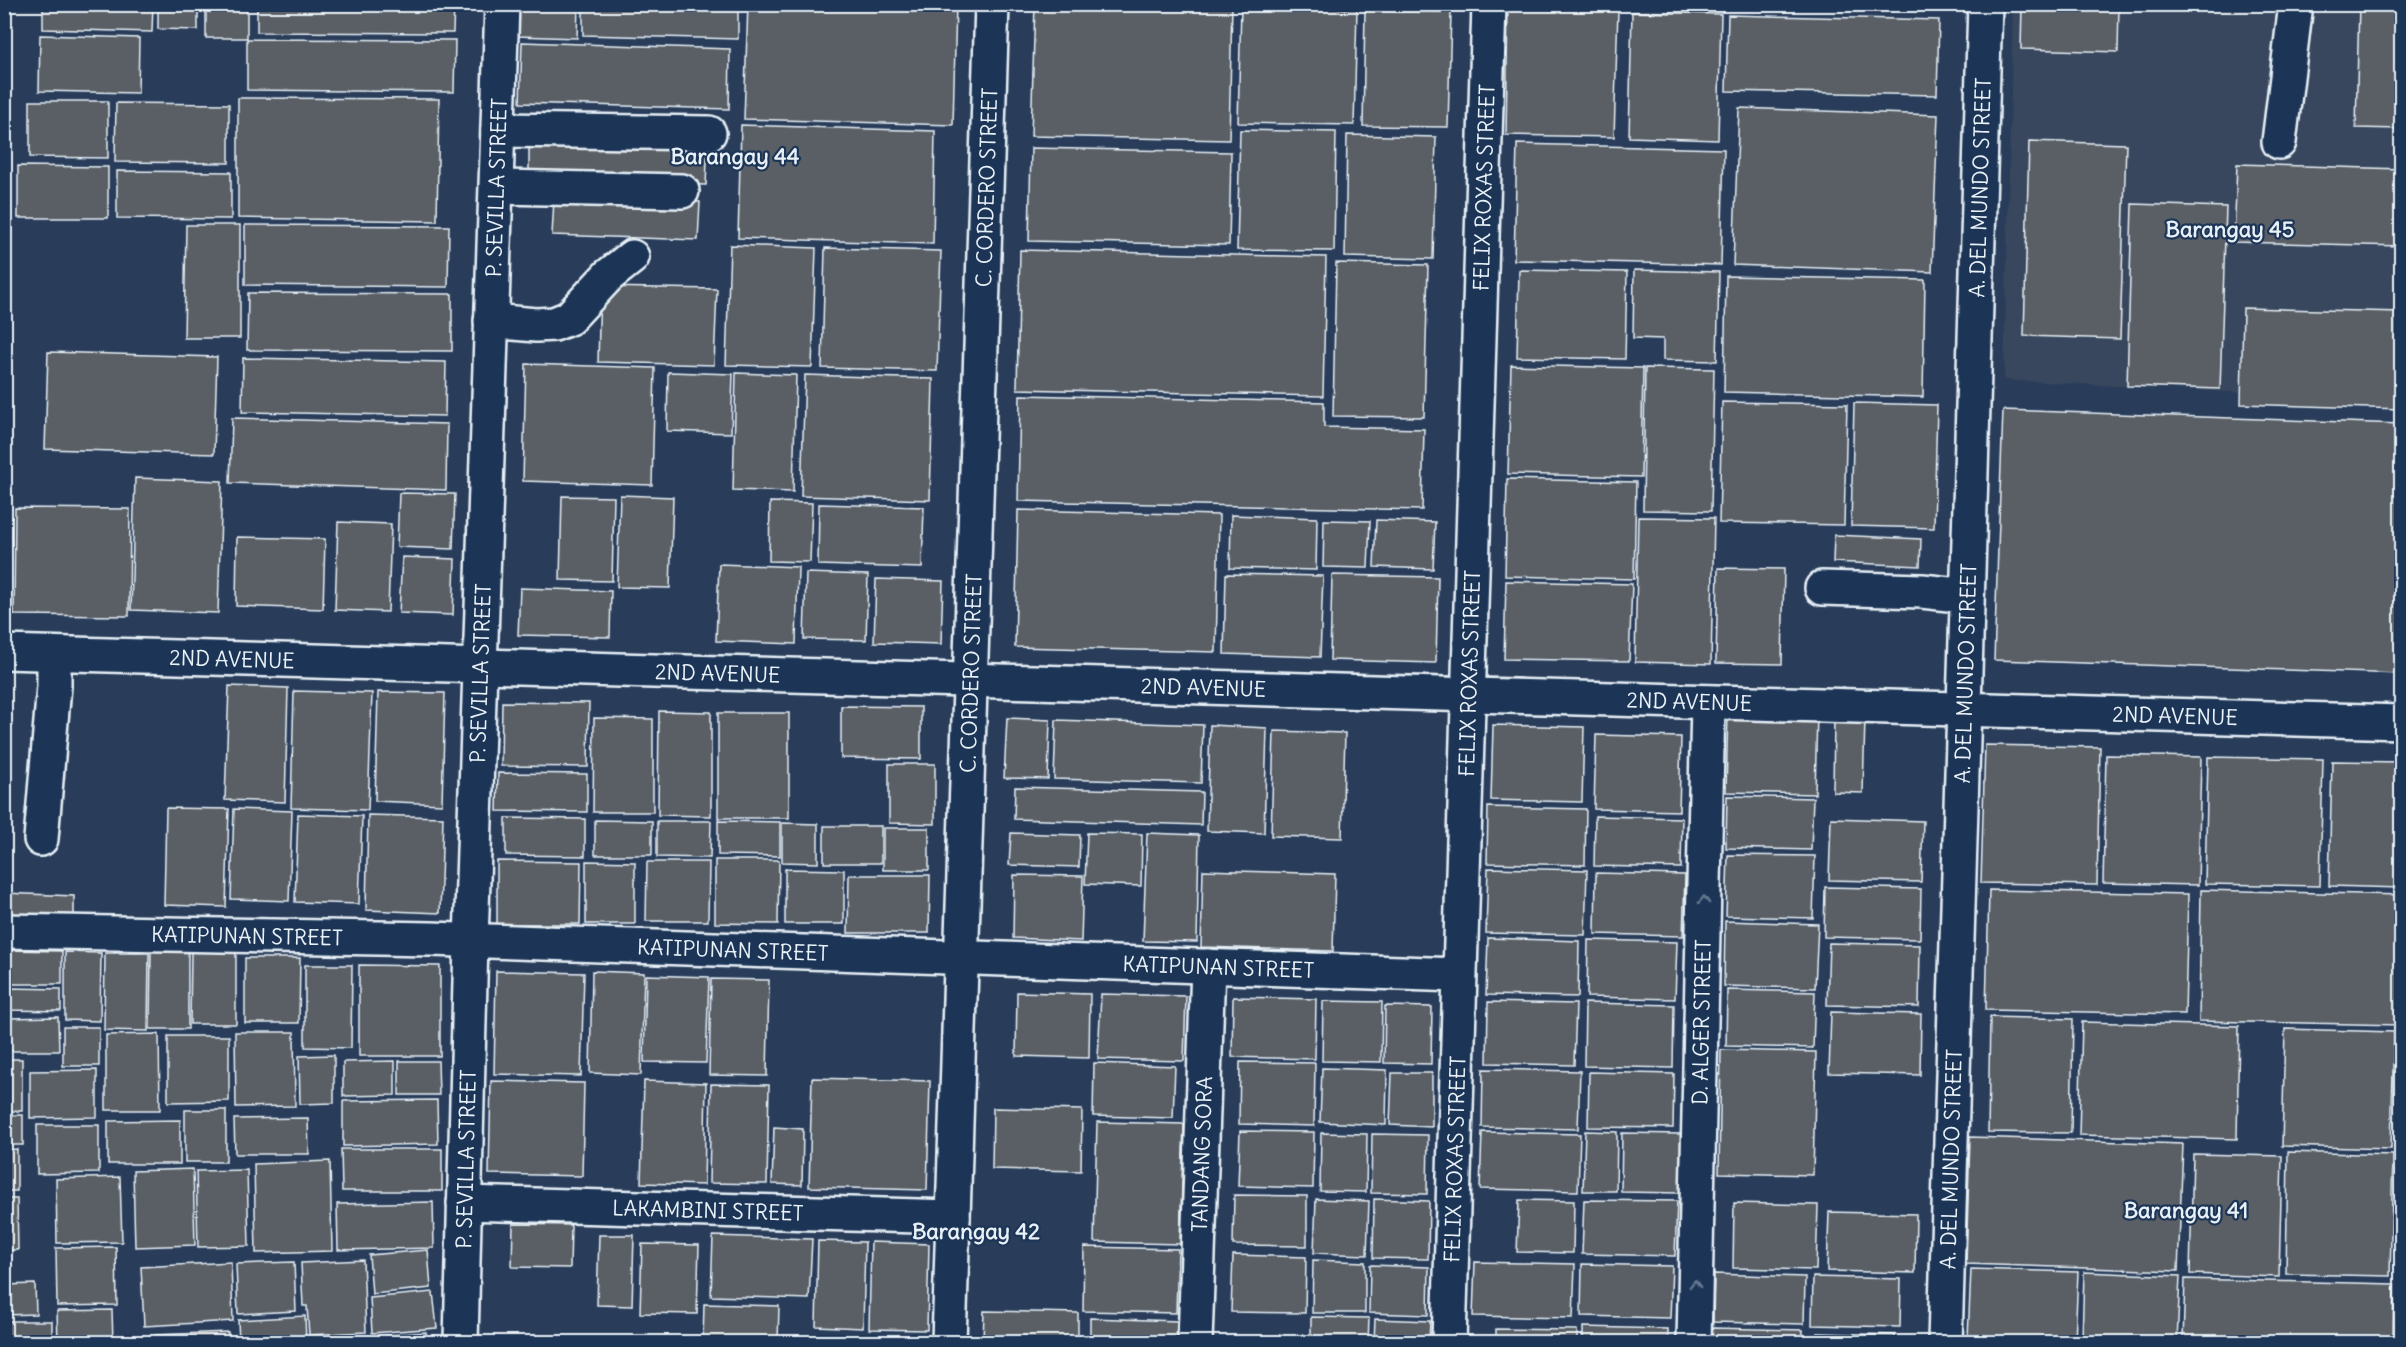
<svg xmlns="http://www.w3.org/2000/svg" width="2406" height="1347" viewBox="0 0 2406 1347" font-family="Delius,sans-serif">
  <style>
    .built { fill: #38475d }
    .building { fill: #5a5f65; stroke: #e8f1f8; stroke-width: 1.5 }
    .lines { fill: none; stroke-linecap: round; stroke-linejoin: round }
    .minor-casing { stroke: #e8f1f8; stroke-width: 38 }
    .minor { stroke: #1d3557; stroke-width: 33 }
    .oneway { stroke: #64778f }
    .labels { text-anchor: middle; dominant-baseline: central; stroke-width: 4.5; stroke-linejoin: round; paint-order: stroke }
    .street-label { font-size: 21px; fill: #e8f1f8; stroke: #1d3557 }
    .neighbourhood-label { font-size: 22px; font-weight: bold; fill: #e8f1f8; stroke: #1d3557 }
  </style>
  <rect width="100%" height="100%" fill="#293d5a"/>
  <filter id="ink" filterUnits="userSpaceOnUse"><feTurbulence type="fractalNoise" baseFrequency=".0167" numOctaves="2"/><feDisplacementMap in="SourceGraphic" scale="12" xChannelSelector="R" yChannelSelector="G"/><feConvolveMatrix kernelMatrix="1 2 1 2 8 2 1 2 1" color-interpolation-filters="sRGB"/></filter>
  <g filter="url(#ink)">
    <path class="built" d="M2013 5H2401V401L2004 380Z"/>
    <path class="building" d="M43 4H153L152 32 43 29Z
      M158 4H198V30L158 29Z
      M206 4H247V38H206Z
      M257 4H454L453 33 257 32Z
      M518 4H578L577 38 517 36Z
      M583 4H738V39L583 35Z
      M748 4H956L953 125 744 119Z
      M1035 4H1232L1229 140 1031 136Z
      M1723 4H1930V11Z
      M2022 4H2119L2118 52 2021 49Z
      M2359 4H2402V129L2356 128Z
      M1241 6 1357 9 1354 125 1238 123Z
      M1508 6 1618 9 1614 137 1506 135Z
      M1365 11 1451 12 1448 127 1363 126Z
      M1632 12 1721 14 1718 140 1629 137Z
      M1728 15 1939 20 1937 95 1726 91Z
      M40 35 139 38 138 93 39 91Z
      M247 39 455 40 454 92 247 90Z
      M522 42 730 49 729 109 520 103Z
      M238 98 439 99 437 221 238 218Z
      M30 101H108V158L30 157Z
      M116 103 229 104V163L115 162Z
      M1739 108 1938 115 1932 272 1733 265Z
      M741 125 935 131 933 244 738 238Z
      M1240 130 1336 132 1334 251 1237 250Z
      M529 132 708 137 706 185 529 180Z
      M1347 135 1436 137 1433 259 1345 257Z
      M2029 141 2126 144 2120 339 2024 336Z
      M1517 144 1724 149 1721 265 1514 260Z
      M1031 148 1231 152 1229 245 1029 241Z
      M2237 164 2402 169V246L2234 242Z
      M18 166 108 167V218H18Z
      M117 171 231 172V219L117 218Z
      M554 199 700 202 698 240 552 235Z
      M2132 204 2226 207 2220 389 2127 386Z
      M186 225H240V338H184Z
      M245 225 449 226 448 287 245 285Z
      M730 245 816 248 812 367 726 365Z
      M825 248 941 251 937 371 822 368Z
      M1020 250 1326 257 1323 396 1017 389Z
      M1336 263 1428 265 1424 417 1333 416Z
      M1519 270 1627 272 1625 359 1517 357Z
      M1634 270 1719 272 1717 361 1663 360V339L1633 338Z
      M1726 276 1925 280 1923 397 1724 392Z
      M600 287 717 289 714 365 598 362Z
      M248 293 452 294V351L247 350Z
      M2243 308 2402 312V409L2241 404Z
      M48 352 217 357 214 454 45 449Z
      M243 358 446 362 445 416 242 412Z
      M526 364 655 368 652 485 523 481Z
      M1511 365 1643 368 1641 477 1508 474Z
      M1645 368 1714 369 1711 511 1643 510Z
      M668 372 733 374 731 433 667 431Z
      M736 373 796 375 793 492 733 490Z
      M805 375 933 379 930 500 801 496Z
      M1020 395 1324 402V427L1424 429 1422 510 1018 501Z
      M1722 402 1847 404 1844 525 1719 523Z
      M1854 403 1937 405 1934 528 1851 526Z
      M2003 410 2402 424 2401 674 1994 660Z
      M232 418 447 424 446 490 230 483Z
      M135 478 222 481 218 613 131 610Z
      M1507 479 1636 482 1634 579 1505 576Z
      M399 493 455 494 453 549 397 547Z
      M620 495 673 497 670 588 617 587Z
      M562 496 614 497 612 581 560 580Z
      M770 502 812 503 810 562 769 561Z
      M819 504 924 507 922 568 818 565Z
      M15 508 130 509 129 616 14 615Z
      M1018 510 1219 515 1216 652 1015 647Z
      M1231 515 1317 518 1316 570 1230 568Z
      M1638 517 1714 518 1711 664 1635 662Z
      M1324 520 1370 521 1368 568 1323 567Z
      M1376 520 1435 522 1433 569 1374 567Z
      M338 522 391 524 388 612 335 610Z
      M1834 535 1921 539 1920 566 1833 562Z
      M237 537 325 539 323 609 236 606Z
      M402 557 455 559 453 615 399 613Z
      M719 564 798 567 796 644 716 641Z
      M1718 568 1784 569 1782 664 1716 663Z
      M806 573 868 575 866 640 804 639Z
      M1226 574 1323 576 1320 657 1224 654Z
      M1332 575 1438 577 1436 663 1330 660Z
      M876 579 943 581 941 644 874 642Z
      M1506 581 1632 584 1629 661 1504 659Z
      M520 588 611 591 610 637 518 635Z
      M229 686 288 688 285 802 225 800Z
      M294 691 372 693 368 810 291 808Z
      M378 692 445 693 442 804 375 801Z
      M502 702 589 703 588 767 501 766Z
      M841 706 921 707V759L841 758Z
      M659 711 711 712V816L658 815Z
      M1728 711 1817 713 1815 794 1726 792Z
      M718 713H789V818H718Z
      M594 718 653 719V812H593Z
      M1007 718 1050 720 1048 779 1004 778Z
      M1834 718H1865L1863 793 1833 792Z
      M1056 720 1203 725 1201 783 1054 779Z
      M1210 725 1267 728 1264 833 1207 831Z
      M1493 725 1584 727 1582 802 1491 800Z
      M1274 731 1345 733 1342 838 1271 836Z
      M1596 735 1681 737 1679 811 1594 809Z
      M1985 745 2100 747 2097 885 1981 883Z
      M2106 755 2201 757 2198 885 2103 883Z
      M2208 757 2323 759 2320 886 2205 884Z
      M2332 761 2402 762V888L2329 886Z
      M889 764H935V824L889 823Z
      M498 773 587 774V812L497 811Z
      M1015 787 1202 792 1201 825 1014 819Z
      M1727 796 1813 798 1811 850 1726 848Z
      M1488 807 1586 809 1585 865 1487 863Z
      M166 808 229 809 226 907 164 905Z
      M234 809 292 811 289 901 231 899Z
      M298 814 362 816 359 904 295 902Z
      M368 815 443 817 440 913 366 910Z
      M1595 816 1682 818 1681 868 1594 866Z
      M506 818 585 819V856L506 855Z
      M1831 818 1923 821 1921 882 1829 880Z
      M595 820 652 821V855H595Z
      M657 821H711L710 858 657 857Z
      M718 821 780 822V856L718 855Z
      M782 823 818 824V863L782 862Z
      M824 826H881V863H824Z
      M883 828H929V870H883Z
      M1011 833 1080 835 1079 867 1009 865Z
      M1087 833 1142 834 1141 886 1085 884Z
      M1147 833 1199 835 1197 942 1143 941Z
      M1728 855 1815 856 1813 918 1726 916Z
      M715 860H779L778 924 715 923Z
      M497 861 581 862 580 924H497Z
      M586 861 635 862V924H586Z
      M647 862H709L708 921H646Z
      M1488 868 1587 870 1585 935 1486 933Z
      M785 869 844 870V924H785Z
      M1203 870 1335 874 1333 951 1201 947Z
      M1596 873 1685 875 1683 936 1595 934Z
      M849 875H930L929 933H848Z
      M1014 875 1083 876 1081 941 1013 938Z
      M1825 887 1921 889 1920 939 1824 937Z
      M1989 890 2188 894 2185 1014 1986 1010Z
      M2201 890 2402 895V1025L2199 1021Z
      M4 893 74 896V919L4 917Z
      M1725 921 1818 924 1815 988 1724 986Z
      M1488 938 1579 941 1578 997 1486 995Z
      M1588 940 1677 942 1675 999 1587 997Z
      M1829 943 1920 945 1919 1007 1827 1005Z
      M5 950 62 951V984H5Z
      M151 950 188 951V1029H150Z
      M191 951 236 952V1024H190Z
      M65 952 101 953 100 1021 65 1020Z
      M105 953H149L148 1031 104 1030Z
      M245 958H300L299 1023H245Z
      M305 965H352L351 1048 305 1047Z
      M359 965 440 966V1056H359Z
      M496 971 584 973 581 1076 494 1074Z
      M592 971 644 973 641 1075 590 1073Z
      M646 975 709 977 706 1063 644 1062Z
      M711 979 769 980 767 1076 709 1075Z
      M7 988 61 989V1011L7 1010Z
      M1727 990 1815 992 1813 1048 1726 1046Z
      M1017 992 1090 994 1089 1058 1016 1056Z
      M1101 994 1186 996 1184 1061 1098 1059Z
      M1233 997 1316 999 1315 1059 1232 1057Z
      M1323 1001 1382 1002 1381 1062 1322 1061Z
      M1488 1002 1576 1004 1574 1065 1487 1063Z
      M1585 1003 1674 1005 1673 1068 1584 1066Z
      M1385 1006 1432 1007 1431 1064 1384 1063Z
      M1831 1012 1921 1014 1920 1075 1829 1073Z
      M58 1017 59 1051H7V1018Z
      M1990 1017 2073 1019 2071 1133 1988 1132Z
      M2082 1022 2239 1026 2237 1139 2079 1135Z
      M63 1027H99V1066H63Z
      M2285 1029 2394 1032 2391 1149 2282 1146Z
      M235 1032H294L295 1106 236 1107Z
      M159 1034 160 1110H106V1035Z
      M168 1036H229V1101L168 1102Z
      M1721 1050 1816 1052 1813 1175 1719 1173Z
      M334 1055V1103L300 1104 299 1056Z
      M4 1059H22V1111H4Z
      M395 1061V1095L343 1096V1062Z
      M399 1061H438L439 1095H399Z
      M1240 1062 1315 1063 1314 1126 1239 1124Z
      M1094 1063 1175 1066 1173 1118 1093 1116Z
      M1322 1068 1387 1070 1386 1125 1320 1122Z
      M1483 1069 1580 1071 1578 1129 1482 1127Z
      M97 1070V1117L30 1118V1071Z
      M1589 1072 1674 1074 1673 1128 1588 1127Z
      M1392 1073H1432V1127L1390 1125Z
      M812 1078 930 1081 927 1190 809 1187Z
      M491 1081 584 1083 582 1176 489 1174Z
      M644 1081 706 1083 704 1185 641 1183Z
      M711 1084 769 1085 767 1184 709 1183Z
      M437 1100 438 1144 343 1146V1101Z
      M993 1108 1082 1110 1081 1171 992 1169Z
      M185 1110H226V1162H185Z
      M4 1115H23V1145H4Z
      M308 1118 309 1154H235L234 1119Z
      M180 1120V1164H108V1121Z
      M1097 1122 1184 1124 1180 1244 1094 1242Z
      M37 1125H99V1173L37 1174Z
      M774 1127 803 1129 802 1185 772 1184Z
      M1240 1131 1314 1132 1313 1188 1238 1186Z
      M1585 1131 1617 1132 1616 1191H1583Z
      M1482 1132 1580 1134 1578 1191 1480 1189Z
      M1321 1133 1367 1134 1366 1192 1320 1191Z
      M1622 1133 1681 1134 1680 1193 1621 1192Z
      M1372 1134 1428 1135 1427 1194 1371 1193Z
      M1970 1137 2183 1144 2178 1271 1966 1264Z
      M17 1149V1191H4V1150Z
      M341 1149H442V1191H342Z
      M2288 1152 2393 1155 2390 1276 2286 1274Z
      M2193 1154 2282 1156 2279 1277 2190 1274Z
      M330 1161 332 1251 256 1253 254 1164Z
      M193 1169 195 1245 135 1247 133 1171Z
      M247 1170 249 1246 198 1247 196 1171Z
      M120 1177 122 1242 57 1243 56 1179Z
      M1234 1195 1307 1196V1246L1233 1245Z
      M4 1199H17L18 1250H4Z
      M1316 1199 1369 1201 1367 1255 1314 1253Z
      M1374 1199 1429 1201 1428 1259 1373 1258Z
      M1519 1200 1574 1201 1573 1253 1517 1252Z
      M1584 1200 1677 1201 1675 1256 1582 1254Z
      M433 1202 434 1248 338 1250 337 1204Z
      M1734 1203 1818 1205 1816 1270 1733 1268Z
      M1829 1212 1916 1214 1915 1273 1827 1271Z
      M513 1224 571 1225 570 1268 512 1267Z
      M599 1235H634L632 1306 597 1305Z
      M713 1236 812 1239 809 1299 711 1296Z
      M818 1241 865 1242 863 1328 816 1326Z
      M871 1242 929 1244 927 1330 869 1329Z
      M642 1244 699 1245 697 1314 640 1313Z
      M116 1247 117 1305 57 1306 56 1248Z
      M1084 1247 1178 1249 1176 1313 1083 1311Z
      M428 1250 431 1288 372 1294 369 1255Z
      M1233 1255 1306 1257 1305 1313 1231 1312Z
      M363 1260 366 1332 309 1335 307 1306H303L301 1263Z
      M1313 1260 1365 1262V1313H1312Z
      M231 1262 233 1321 144 1326 141 1267Z
      M294 1262 296 1311 238 1314 236 1264Z
      M1475 1262 1575 1264 1573 1318 1473 1316Z
      M1582 1264 1672 1266 1670 1318 1581 1316Z
      M1370 1265 1429 1267 1428 1315 1369 1313Z
      M1971 1269 2078 1272 2075 1342 1968 1338Z
      M2084 1272 2180 1276 2177 1342H2082Z
      M1714 1274 1805 1277 1804 1324 1713 1322Z
      M1813 1277 1901 1279 1900 1327 1812 1325Z
      M2185 1279 2394 1284 2393 1342H2183Z
      M35 1284 36 1314 4 1315V1285Z
      M433 1292 437 1328 372 1333 370 1298Z
      M704 1304 779 1306 778 1342H703Z
      M112 1310 113 1342H58L57 1311Z
      M984 1311 1078 1313V1342H983Z
      M305 1316 306 1342H239L238 1320Z
      M1311 1317 1369 1318 1368 1342H1311Z
      M1090 1318 1177 1321 1176 1342H1090Z
      M1375 1319 1430 1321 1429 1342H1374Z
      M4 1321H52V1342H4Z
      M1583 1327 1668 1329V1342H1583Z
      M1712 1328 1803 1330V1342H1711Z
      M1496 1329 1577 1330V1342H1496Z
      M228 1332 229 1342H156L155 1335Z
      M426 1332 427 1342H348V1339Z
      M1817 1333 1895 1335V1342H1817Z
      M341 1338V1342H310V1339Z"/>
    <g class="lines">
      <g class="minor-casing">
        <g id="minor">
          <path d="M498 130 709 133"/>
          <path d="M2279 142 2296 4"/>
          <path d="M497 187 682 191"/>
          <path d="M491 321 536 325 554 324 569 318 608 276 632 257"/>
          <path d="M1822 588 1922 591 1967 596"/>
          <path id="s1" d="M4 652 2402 722"/>
          <path d="M41 839 54 686V654"/>
          <path id="s2" d="M4 931 431 939 1459 975"/>
          <path id="s3" d="M464 1203 953 1217"/>
          <path id="s4" d="M461 1342 471 941 502 4"/>
          <path id="s5" d="M949 1342 992 4"/>
          <path id="s6" d="M1195 1342 1208 966"/>
          <path id="s7" d="M1449 1342 1489 4"/>
          <path id="s8" d="M1694 1342 1708 702"/>
          <path id="s9" d="M1945 1342 1985 4"/>
        </g>
      </g>
      <use href="#minor" class="minor"/>
    </g>
    <defs><path id="oneway-chevron" d="M-2-3.5L2.5 0L-2 3.5" fill="none" stroke-width="1.6" stroke-linecap="round" stroke-linejoin="round" transform="scale(1.5)"/></defs>
    <g class="oneway">
      <use href="#oneway-chevron" transform="translate(1704 900) rotate(-89)"/>
      <use href="#oneway-chevron" transform="translate(1695 1284) rotate(-89)"/>
    </g>
  </g>
  <g class="labels">
    <g class="street-label">
      <text stroke="none"><textPath href="#s4" startOffset="1155">P. SEVILLA STREET</textPath></text>
      <text stroke="none"><textPath href="#s5" startOffset="1155">C. CORDERO STREET</textPath></text>
      <text stroke="none"><textPath href="#s7" startOffset="1155">FELIX ROXAS STREET</textPath></text>
      <text stroke="none"><textPath href="#s9" startOffset="1155">A. DEL MUNDO STREET</textPath></text>
      <text stroke="none"><textPath href="#s1" startOffset="228">2ND AVENUE</textPath></text>
      <text stroke="none"><textPath href="#s4" startOffset="669">P. SEVILLA STREET</textPath></text>
      <text stroke="none"><textPath href="#s1" startOffset="714">2ND AVENUE</textPath></text>
      <text stroke="none"><textPath href="#s5" startOffset="669">C. CORDERO STREET</textPath></text>
      <text stroke="none"><textPath href="#s7" startOffset="669">FELIX ROXAS STREET</textPath></text>
      <text stroke="none"><textPath href="#s9" startOffset="669">A. DEL MUNDO STREET</textPath></text>
      <text stroke="none"><textPath href="#s1" startOffset="1200">2ND AVENUE</textPath></text>
      <text stroke="none"><textPath href="#s1" startOffset="1686">2ND AVENUE</textPath></text>
      <text stroke="none"><textPath href="#s1" startOffset="2172">2ND AVENUE</textPath></text>
      <text stroke="none"><textPath href="#s2" startOffset="243">KATIPUNAN STREET</textPath></text>
      <text stroke="none"><textPath href="#s2" startOffset="729">KATIPUNAN STREET</textPath></text>
      <text stroke="none"><textPath href="#s2" startOffset="1215">KATIPUNAN STREET</textPath></text>
      <text stroke="none"><textPath href="#s8" startOffset="320">D. ALGER STREET</textPath></text>
      <text stroke="none"><textPath href="#s6" startOffset="188">TANDANG SORA</textPath></text>
      <text stroke="none"><textPath href="#s4" startOffset="183">P. SEVILLA STREET</textPath></text>
      <text stroke="none"><textPath href="#s7" startOffset="183">FELIX ROXAS STREET</textPath></text>
      <text stroke="none"><textPath href="#s9" startOffset="183">A. DEL MUNDO STREET</textPath></text>
      <text stroke="none"><textPath href="#s3" startOffset="244">LAKAMBINI STREET</textPath></text>
    </g>
    <g class="neighbourhood-label">
      <text x="735" y="156">Barangay 44</text>
      <text x="2230" y="229">Barangay 45</text>
      <text x="2186" y="1210">Barangay 41</text>
      <text x="976" y="1231">Barangay 42</text>
    </g>
  </g>
  <rect width="2406" height="1347" fill="none" stroke="#1d3557" stroke-width="24"/>
  <rect x="12" y="12" width="2382" height="1323" fill="none" stroke="#e8f1f8" stroke-width="2" filter="url(#ink)"/>
</svg>
